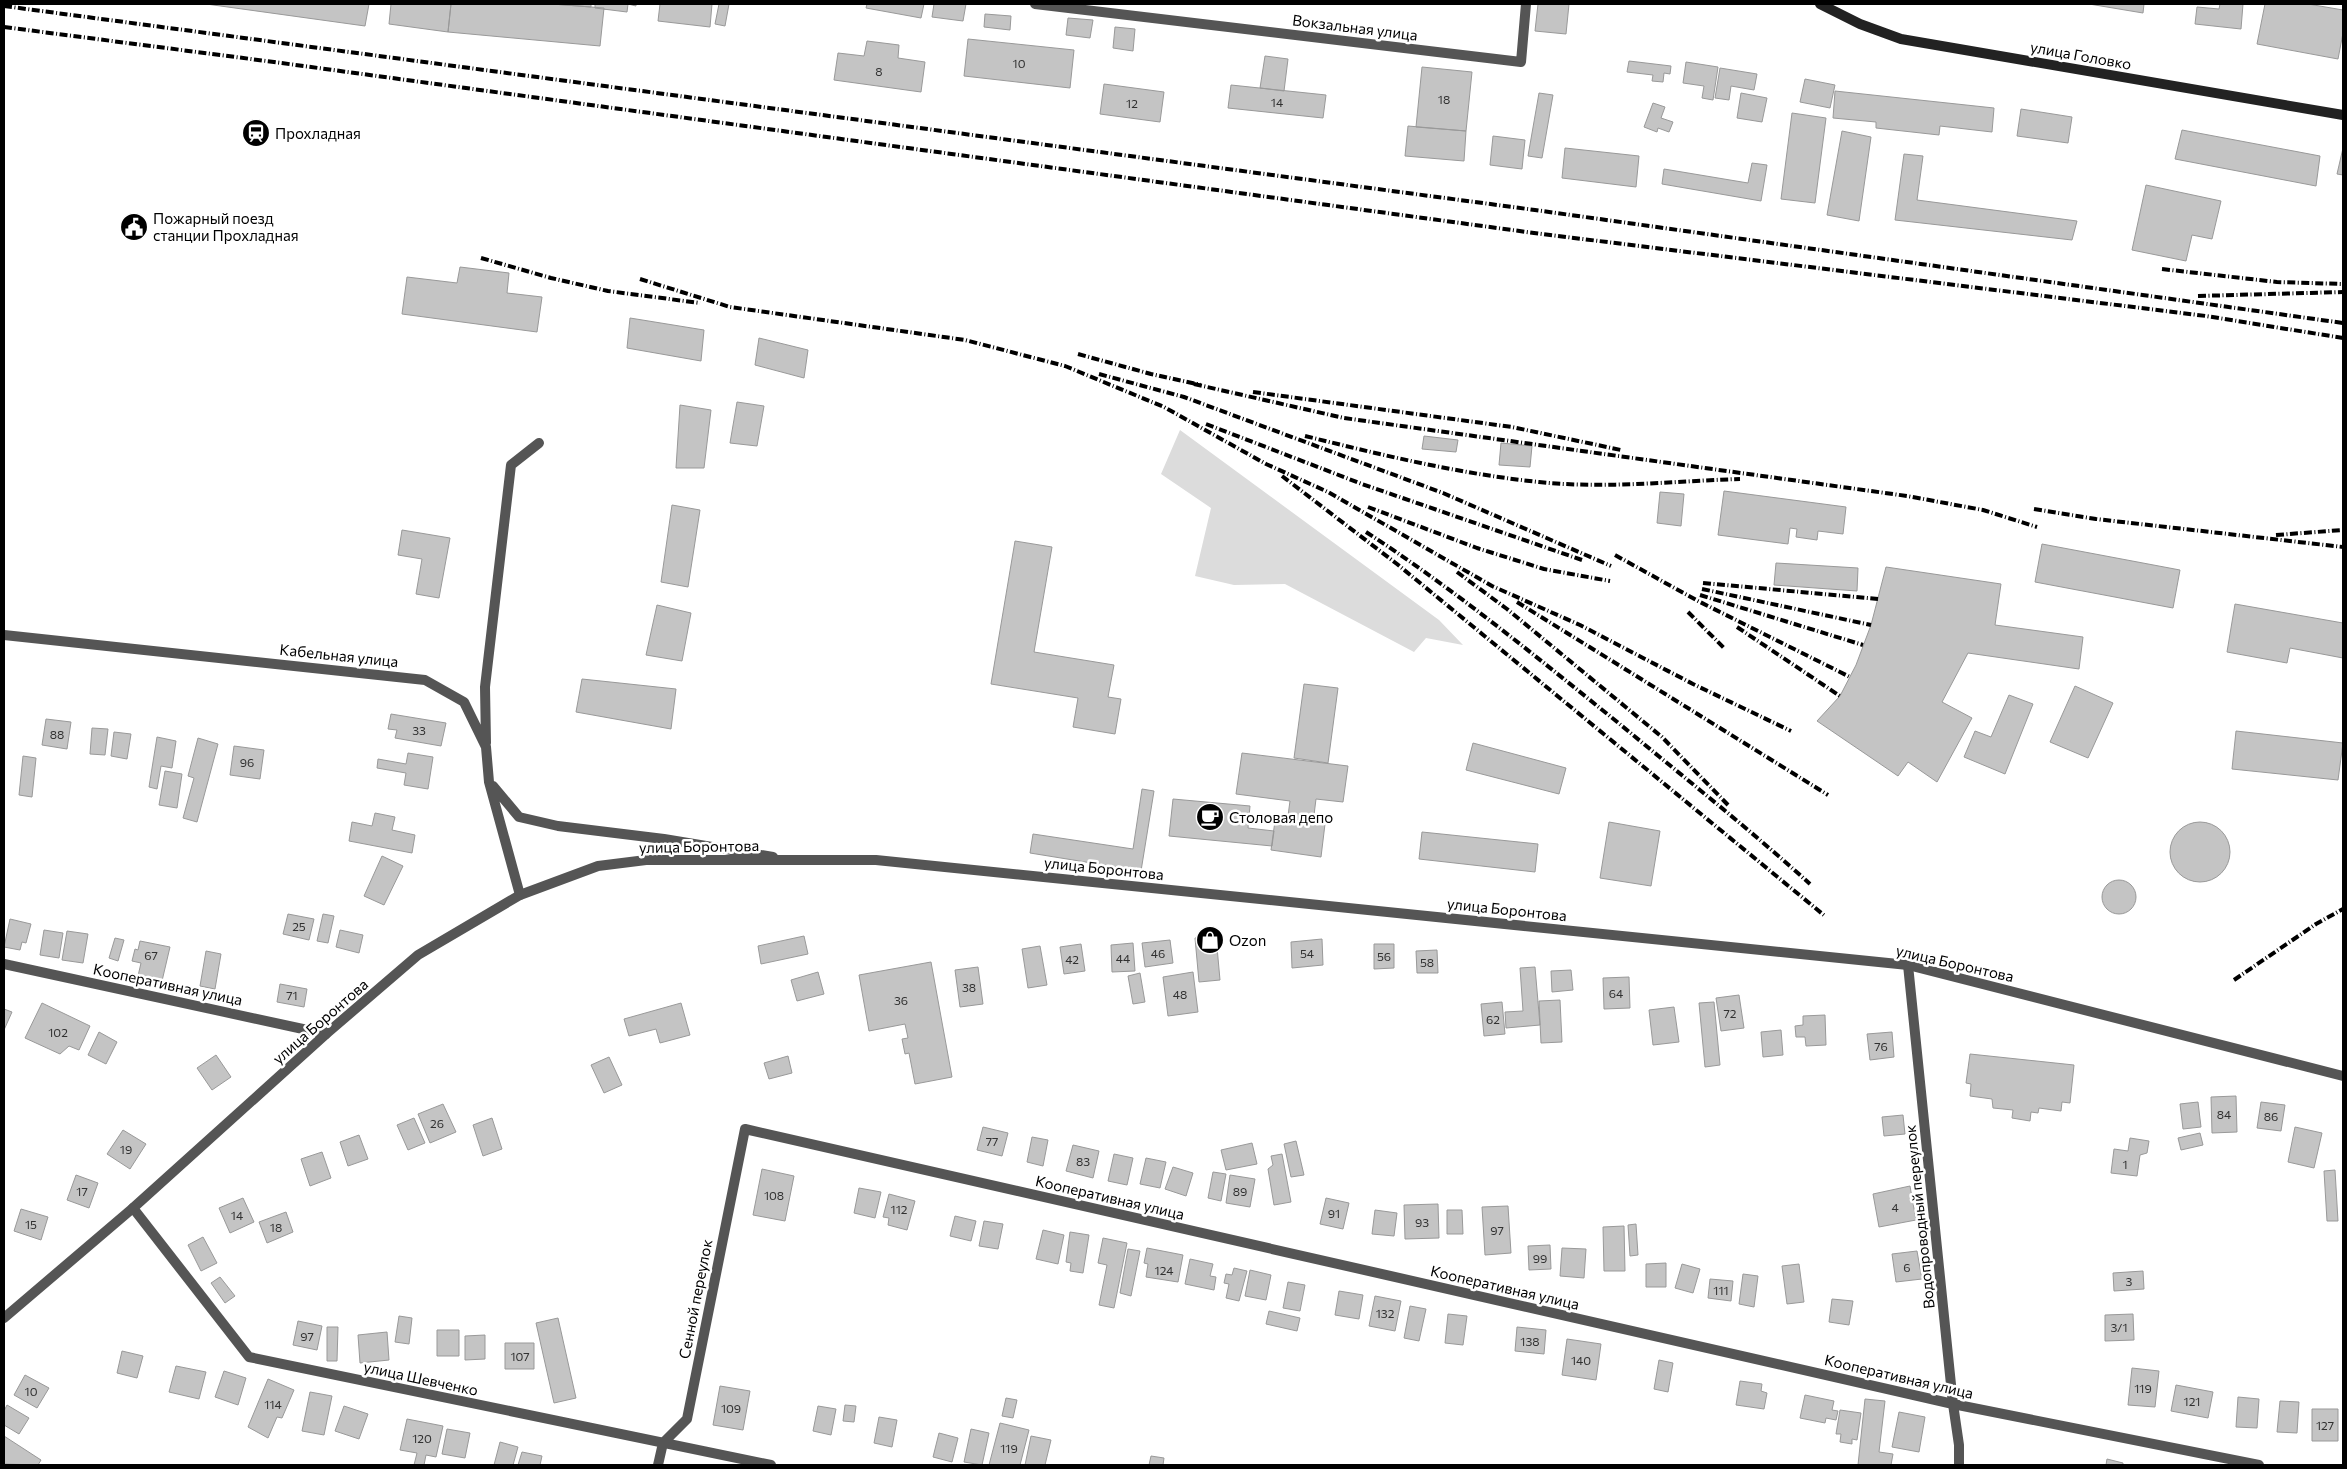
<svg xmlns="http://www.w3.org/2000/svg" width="2347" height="1469" viewBox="0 0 2347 1469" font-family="Commissioner,sans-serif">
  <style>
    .green { fill: #dcdcdc }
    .building { fill: #c4c4c4; stroke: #999 }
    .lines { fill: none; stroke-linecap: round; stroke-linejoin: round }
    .minor { stroke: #555; stroke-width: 10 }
    .tertiary { stroke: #555; stroke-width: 10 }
    .secondary { stroke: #222; stroke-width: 10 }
    .rail { stroke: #000; stroke-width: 4; stroke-dasharray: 8 2.5 1 2.5; stroke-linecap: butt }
    .labels { text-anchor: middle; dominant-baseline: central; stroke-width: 5; stroke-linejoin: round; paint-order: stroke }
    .number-label { font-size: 12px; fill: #313131 }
    .street-label { font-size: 15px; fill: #000; stroke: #fff }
    .poi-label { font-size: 15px; fill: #000; stroke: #fff; text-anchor: start }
  </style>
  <rect width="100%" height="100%" fill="#fff"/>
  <path class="green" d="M1180 430 1439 620 1463 645 1426 638 1414 652 1285 584 1234 585 1195 576 1211 508 1161 474Z"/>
  <path class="building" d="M206 4H369L365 26Z
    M391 4H451L448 32 389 24Z
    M451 4H552L604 8 600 46 448 32Z
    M552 4H591V7Z
    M595 4H636V6L628 4 627 12 595 8Z
    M660 4H712L710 27 658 21Z
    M719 4H729L725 26 715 24Z
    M867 4H924L921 18 866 8Z
    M934 4H966L963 21 932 17Z
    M1538 4H1569L1566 34 1535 31Z
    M2089 4H2144L2143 13Z
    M2220 4H2243L2241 29 2195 24 2197 7 2219 9Z
    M2265 4H2308L2343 10V33L2338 59 2257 44Z
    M985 14 1011 16 1010 30 984 27Z
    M1068 18 1093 20 1090 38 1066 35Z
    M1115 27 1135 29 1133 51 1113 48Z
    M968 39 1074 50 1070 88 964 76Z
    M867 41 899 45 898 58 925 62 921 92 834 80 838 53 864 56Z
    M1265 56 1288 59 1284 91 1260 88Z
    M1629 61 1671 66 1670 74 1664 73 1663 82 1652 81 1653 75 1627 72Z
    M1686 62 1718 67 1713 100 1702 98 1704 86 1683 83Z
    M1422 67 1472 72 1466 131 1416 127Z
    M1720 68 1757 74 1754 90 1731 86 1729 100 1715 98Z
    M1805 79 1835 85 1830 108 1800 102Z
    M1104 84 1164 92 1160 122 1100 114Z
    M1231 85 1326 95 1323 118 1228 108Z
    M1835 91 1994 108 1992 132 1940 126 1939 135 1876 128V122L1833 118Z
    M1539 93 1553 95 1542 158 1528 156Z
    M1741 93 1767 98 1762 122 1737 118Z
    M1653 103 1665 107 1661 118 1673 122 1669 132 1658 128 1657 132 1644 127Z
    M2021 109 2072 117 2068 143 2017 136Z
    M1792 113 1826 118 1815 203 1781 199Z
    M1408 126 1466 131 1464 161 1405 156Z
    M2182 130 2320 156 2316 186 2175 159Z
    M1842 131 1871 137 1859 221 1827 215Z
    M1493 136 1525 140 1522 169 1490 165Z
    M1565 148 1639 156 1636 187 1562 178Z
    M2343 148V175L2337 174Z
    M1904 154 1923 156 1917 200 2077 221 2072 240 1895 220Z
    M1752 163 1767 165 1761 201 1662 184 1664 169 1748 183Z
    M2146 185 2221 201 2212 239 2192 235 2186 261 2132 250Z
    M460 267 509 273 507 293 542 297 537 332 402 314 407 277 457 283Z
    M630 318 704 330 701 361 627 348Z
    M759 338 808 350 804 378 755 365Z
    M737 402 764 406 757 446 730 443Z
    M680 405 711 410 704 468H676Z
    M1424 436 1458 440 1456 452 1422 449Z
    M1501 443 1532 446 1530 467 1499 465Z
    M1724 491 1846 507 1843 534 1818 531 1817 540 1796 537 1797 529 1790 528 1788 544 1718 535Z
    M1660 492 1684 494 1681 526 1657 523Z
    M672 505 700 510 688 587 661 582Z
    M402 530 450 538 439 598 416 594 422 559 398 555Z
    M1015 541 1052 547 1034 652 1114 665 1108 697 1121 699 1115 734 1073 727 1078 698 991 684Z
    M2042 544 2180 570 2173 608 2035 582Z
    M1776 563 1858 568 1857 591 1774 585Z
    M1886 567 2001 584 1995 625 2083 637 2079 669 1968 653 1942 702 1972 718 1937 782 1908 762 1898 776 1817 721 1840 696 1856 665 1871 625Z
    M2235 604 2343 623V658L2290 648 2287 663 2227 652Z
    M657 605 691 613 682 661 646 655Z
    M582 679 676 689 671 729 576 712Z
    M1304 684 1338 688 1328 763 1294 758Z
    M2075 686 2113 703 2088 758 2050 742Z
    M2009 695 2033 704 2005 774 1964 757 1975 731 1991 737Z
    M391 714 446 723 441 746 395 738 397 730 388 729Z
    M46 719 71 722 67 749 42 745Z
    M92 728 108 729 105 755 90 754Z
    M2236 731 2343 743 2338 780 2232 769Z
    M114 732 131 734 127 759 111 756Z
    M157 737 176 741 172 768 161 766 157 789 149 787Z
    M198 738 218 744 197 822 183 818 194 778 188 776Z
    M1473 743 1566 768 1559 794 1466 770Z
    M234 746 264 750 260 779 230 775Z
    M408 753 433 757 428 789 404 785 406 773 377 768 378 759 406 764Z
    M1242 753 1348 766 1343 802 1316 799 1313 823 1325 824 1321 857 1271 850 1275 821 1287 823 1290 801 1236 794Z
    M23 756 36 758 32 797 19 795Z
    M165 771 182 774 177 808 159 805Z
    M1142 789 1154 791 1141 871 1030 853 1033 834 1133 849Z
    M1173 799 1250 806 1248 828 1274 831 1272 846 1169 836Z
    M375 813 395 817 392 830 415 835 412 853 349 841 352 822 372 826Z
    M2170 852a30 30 0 1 1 60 0a30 30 0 1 1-60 0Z
    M1609 822 1660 831 1651 886 1600 878Z
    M1422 832 1538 844 1535 872 1419 859Z
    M382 856 403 866 384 905 364 896Z
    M2102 897a17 17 0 1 1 34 0a17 17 0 1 1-34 0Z
    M288 914 314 919 309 940 283 934Z
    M323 914 334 916 328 943 317 941Z
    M10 919 31 924 26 943 22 942 20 950 4 947Z
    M44 930 63 933 59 958 40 955Z
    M340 930 363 935 359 953 336 947Z
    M67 931 88 934 83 963 62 960Z
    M804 936 808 954 761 964 758 946Z
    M1216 936 1220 980 1199 982 1195 938Z
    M115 938 124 940 118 961 109 958Z
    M1322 939 1323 965 1292 968 1291 942Z
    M1170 940 1173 963 1145 967 1142 943Z
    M140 941 170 947 162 981 138 976 141 963 132 961 135 949 138 950Z
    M1133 943 1135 971 1112 972 1111 945Z
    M1081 944 1085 971 1064 974 1060 947Z
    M1374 944H1394V968L1374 969Z
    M1040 946 1047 985 1028 988 1022 949Z
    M1437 950 1438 973H1417L1416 951Z
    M206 951 221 954 215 989 200 986Z
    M931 962 952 1077 915 1084 909 1053 905 1054 902 1039 908 1038 905 1024 869 1031 859 975Z
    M978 967 983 1004 960 1007 955 970Z
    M1535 967 1540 1025 1506 1028 1505 1012 1523 1011 1520 968Z
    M1571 970 1573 990 1552 992 1551 971Z
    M818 972 824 994 797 1001 791 980Z
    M1193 972 1198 1012 1168 1016 1163 977Z
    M1140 973 1145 1002 1133 1004 1128 976Z
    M1629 977 1630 1008 1604 1009 1603 978Z
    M280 984 307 989 304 1007 277 1002Z
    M1739 995 1744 1028 1721 1031 1716 998Z
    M1560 1000 1562 1042 1541 1043 1539 1001Z
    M1502 1002 1505 1034 1484 1036 1481 1004Z
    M1714 1002 1720 1065 1705 1067 1699 1003Z
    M42 1003 90 1026 79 1050 69 1046 60 1054 25 1038Z
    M681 1003 690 1035 660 1043 656 1029 629 1036 624 1019Z
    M1674 1007 1679 1042 1653 1045 1649 1010Z
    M4 1009 12 1012 4 1030Z
    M1825 1015 1826 1045 1806 1046 1805 1037H1796L1795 1026 1803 1025V1016Z
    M1781 1030 1783 1055 1763 1057 1761 1032Z
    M99 1032 117 1042 106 1064 88 1055Z
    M1892 1032 1894 1057 1870 1060 1867 1034Z
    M1970 1054 2074 1065 2070 1103 2062 1102 2061 1111 2039 1108 2038 1113 2031 1112 2030 1121 2012 1118 2013 1110 1993 1108 1992 1099 1970 1096 1971 1084 1966 1083Z
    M216 1055 231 1077 212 1090 197 1068Z
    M788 1056 792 1073 769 1079 764 1063Z
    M609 1057 622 1085 604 1093 591 1065Z
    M2236 1096 2237 1132 2212 1133 2211 1097Z
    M2198 1102 2201 1127 2183 1129 2180 1104Z
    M2261 1102 2285 1105 2281 1131 2257 1128Z
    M443 1104 456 1132 430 1143 418 1114Z
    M1903 1115 1905 1134 1884 1136 1882 1117Z
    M414 1118 425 1143 408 1150 397 1125Z
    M492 1118 502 1149 483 1156 473 1125Z
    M983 1127 1008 1133 1002 1156 977 1150Z
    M2295 1127 2322 1133 2314 1168 2288 1162Z
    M123 1130 146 1144 130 1169 107 1154Z
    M2200 1133 2203 1145 2181 1150 2178 1138Z
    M359 1135 368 1159 348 1166 340 1142Z
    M1032 1137 1048 1140 1043 1166 1027 1162Z
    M2130 1138 2149 1141 2147 1153 2140 1155 2137 1176 2111 1173 2114 1149 2128 1151Z
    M1296 1141 1304 1175 1291 1177 1284 1144Z
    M1252 1143 1257 1164 1226 1170 1221 1150Z
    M1073 1145 1099 1151 1093 1178 1066 1171Z
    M322 1152 331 1178 310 1186 301 1159Z
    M1114 1154 1133 1158 1127 1185 1108 1181Z
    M1282 1154 1291 1202 1274 1205 1268 1169 1273 1165 1271 1156Z
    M1146 1158 1166 1162 1160 1188 1140 1184Z
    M1173 1167 1193 1173 1186 1196 1165 1189Z
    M762 1169 794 1176 785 1221 753 1215Z
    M2335 1170 2338 1221H2327L2324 1171Z
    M1213 1172 1226 1174 1221 1201 1208 1198Z
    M76 1175 98 1183 89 1208 67 1200Z
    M1230 1175 1255 1179 1250 1207 1226 1203Z
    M1910 1186 1916 1220 1879 1227 1873 1194Z
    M859 1188 881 1192 875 1218 854 1213Z
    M889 1194 915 1201 907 1230 888 1225 889 1218 883 1217Z
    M243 1198 254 1222 230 1233 219 1208Z
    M1326 1198 1349 1203 1343 1229 1320 1224Z
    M1438 1204 1439 1238 1405 1239 1404 1205Z
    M1508 1206 1511 1253 1485 1255 1482 1207Z
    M21 1209 48 1217 41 1240 14 1231Z
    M1375 1210 1397 1213 1394 1236 1372 1234Z
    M1447 1210H1462L1463 1234H1447Z
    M286 1212 293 1232 267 1243 259 1222Z
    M955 1216 976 1221 971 1241 950 1236Z
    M984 1221 1003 1224 998 1249 979 1246Z
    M1636 1224 1638 1255 1630 1256 1628 1225Z
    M1624 1226 1625 1271H1604L1603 1227Z
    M1043 1230 1064 1235 1058 1264 1036 1259Z
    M1070 1232 1089 1235 1083 1273 1070 1271 1071 1263 1066 1262Z
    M203 1237 217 1263 201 1271 188 1245Z
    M1103 1238 1127 1243 1114 1308 1099 1305 1107 1265 1098 1263Z
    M1550 1245 1551 1269 1529 1270 1528 1246Z
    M1147 1248 1183 1255 1178 1282 1146 1277 1148 1264 1144 1263Z
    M1562 1248 1586 1249 1584 1278 1560 1276Z
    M1128 1249 1140 1251 1131 1296 1120 1293Z
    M1917 1251 1922 1279 1896 1282 1892 1254Z
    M1190 1259 1213 1264 1210 1276 1216 1277 1214 1290 1185 1284Z
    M1666 1263V1287H1646V1264Z
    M1682 1264 1700 1269 1693 1293 1675 1288Z
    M1799 1264 1804 1302 1787 1304 1782 1266Z
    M1234 1268 1247 1271 1239 1301 1226 1298 1229 1284 1224 1283 1226 1274 1232 1275Z
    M1250 1270 1271 1275 1266 1300 1245 1296Z
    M2143 1271 2144 1289 2114 1291 2113 1273Z
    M1743 1274 1758 1276 1754 1307 1739 1304Z
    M220 1277 235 1296 225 1303 211 1283Z
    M1710 1279 1733 1281 1731 1301 1708 1298Z
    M1288 1282 1305 1285 1300 1311 1283 1308Z
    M1339 1291 1363 1295 1359 1319 1335 1315Z
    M1375 1296 1401 1301 1395 1331 1369 1326Z
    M1832 1299 1853 1301 1849 1325 1829 1322Z
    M1410 1306 1426 1309 1419 1341 1404 1338Z
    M1269 1311 1300 1318 1297 1331 1266 1324Z
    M1448 1314 1467 1316 1463 1345 1445 1343Z
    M2133 1314 2134 1340 2105 1341V1315Z
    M399 1316 412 1318 409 1344 395 1342Z
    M558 1318 576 1398 554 1403 536 1323Z
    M298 1321 322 1326 317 1350 293 1345Z
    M327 1327H338L337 1361H327Z
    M1517 1327 1546 1330 1544 1354 1515 1351Z
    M437 1330H459V1356H437Z
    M387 1332 389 1360 360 1363 358 1335Z
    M485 1335V1359L465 1360V1336Z
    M1567 1339 1601 1344 1596 1380 1562 1375Z
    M505 1343H534V1369H505Z
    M122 1351 143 1356 137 1378 117 1373Z
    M1659 1360 1673 1363 1668 1392 1654 1389Z
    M176 1366 206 1372 199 1399 169 1392Z
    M2132 1368 2159 1371 2155 1407 2128 1405Z
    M224 1371 246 1378 238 1405 215 1397Z
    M25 1375 49 1388 37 1408 14 1395Z
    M268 1379 294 1390 282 1418 277 1417 268 1438 248 1427Z
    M1740 1381 1762 1384 1761 1391 1767 1393 1764 1409 1736 1405Z
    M2176 1385 2213 1392 2208 1418 2171 1411Z
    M720 1386 750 1391 743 1430 713 1425Z
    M310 1392 332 1396 324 1435 302 1431Z
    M1805 1395 1834 1401 1832 1410 1838 1411 1836 1420 1826 1418 1825 1423 1800 1418Z
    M2238 1397 2259 1399 2257 1428 2236 1427Z
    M1006 1398 1017 1400 1013 1418 1002 1416Z
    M1865 1399 1885 1401 1879 1452 1893 1454 1891 1465H1858Z
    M2280 1401 2299 1402 2297 1433 2277 1432Z
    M7 1405 29 1418 19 1434 4 1425V1411Z
    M845 1405 856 1406 854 1422 843 1421Z
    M344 1406 368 1414 359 1439 335 1431Z
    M818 1406 836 1409 831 1435 813 1431Z
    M2312 1409H2338V1441H2312Z
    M1840 1410 1861 1413 1857 1440 1852 1439V1444L1840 1442 1841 1434H1836Z
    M1899 1412 1925 1417 1919 1452 1892 1447Z
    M879 1417 897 1420 892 1447 874 1443Z
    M407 1419 443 1426 436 1457 426 1455 424 1465H414L417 1453 400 1450Z
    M1000 1423 1029 1430 1020 1465H989Z
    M447 1429 470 1433 465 1458 442 1454Z
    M971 1429 989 1433 982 1465 964 1462Z
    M939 1433 958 1438 952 1462 933 1457Z
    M4 1436 41 1460 38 1465 4 1464Z
    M1031 1436 1051 1440 1045 1465H1025Z
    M500 1442 518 1447 513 1465H494Z
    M522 1452 542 1456 540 1465H518Z
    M1151 1456 1164 1458 1163 1465H1149Z
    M2107 1459 2123 1463V1465H2106Z"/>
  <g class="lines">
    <path class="minor" d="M1035 4 1521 62 1526 4
      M4 635 425 680 464 702 486 747 489 782 520 895
      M486 743 485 687 511 465 539 443
      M493 786 519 817 558 826 664 839 773 857
      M4 964 326 1034
      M1908 965 1953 1404 1959 1445V1465
      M133 1208 249 1357 771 1465
      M658 1465 663 1443 687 1419 745 1129 1953 1404 2259 1465"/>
    <path class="tertiary" d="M4 1318 133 1208 326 1034 418 955 520 895 598 866 646 860H876L1908 965 2343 1076"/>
    <path class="secondary" d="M1820 4 1860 24 1901 39 2343 115"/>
    <path class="rail" d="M4 6 1535 210 2343 323
      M4 27 274 62 1534 233 2206 316 2343 338
      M481 258 551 278 608 291 700 303
      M2162 269 2277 282 2343 284
      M640 279 730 307 965 340 1065 366 1164 407 1266 464 1328 492 1492 586 1580 625 1693 684 1791 731
      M2198 296 2343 292
      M1078 354 1151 374 1201 385
      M1099 374 1184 397 1443 493 1611 566
      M1194 384 1344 418 1907 496 1983 510 2037 527
      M1253 392 1512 427 1621 450
      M1206 424 1362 484 1582 560
      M1305 436C1382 455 1460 474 1539 482 1606 489 1674 481 1740 479
      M1282 476 1397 564 1825 916
      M1368 507 1477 548 1544 569 1610 581
      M2034 509 2096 519 2343 547
      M1366 532C1454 589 1534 655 1616 721 1681 775 1747 827 1810 884
      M2276 535 2343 530
      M1615 555 1698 601 1850 677
      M1457 572 1507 609 1662 737 1729 806
      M1703 583 1878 599
      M1702 589 1871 625
      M1700 595 1863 645
      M1517 602 1828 795
      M1688 612 1725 649
      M1737 627 1840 696
      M2234 980 2316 924 2343 909"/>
  </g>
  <defs>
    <g id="station-disc" transform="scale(1.4375)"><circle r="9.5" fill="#000" stroke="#fff"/><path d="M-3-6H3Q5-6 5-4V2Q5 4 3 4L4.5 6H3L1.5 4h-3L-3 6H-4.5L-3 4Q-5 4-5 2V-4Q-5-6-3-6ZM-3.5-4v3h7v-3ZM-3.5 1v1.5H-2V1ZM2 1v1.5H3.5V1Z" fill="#fff"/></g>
    <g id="civic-disc" transform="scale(1.4375)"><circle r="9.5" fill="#000" stroke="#fff"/><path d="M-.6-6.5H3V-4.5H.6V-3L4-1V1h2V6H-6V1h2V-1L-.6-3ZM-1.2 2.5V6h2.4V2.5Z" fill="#fff"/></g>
    <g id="cafe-disc" transform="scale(1.4375)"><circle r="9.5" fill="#000" stroke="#fff"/><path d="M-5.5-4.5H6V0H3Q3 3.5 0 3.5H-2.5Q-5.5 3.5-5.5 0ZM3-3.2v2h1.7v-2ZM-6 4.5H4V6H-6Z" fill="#fff"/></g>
    <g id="shop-disc" transform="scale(1.4375)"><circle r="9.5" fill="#000" stroke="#fff"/><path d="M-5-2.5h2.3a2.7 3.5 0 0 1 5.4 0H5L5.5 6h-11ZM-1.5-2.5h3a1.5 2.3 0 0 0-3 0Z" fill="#fff"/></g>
  </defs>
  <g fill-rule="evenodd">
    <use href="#station-disc" x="256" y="133"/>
    <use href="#civic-disc" x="134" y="227"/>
    <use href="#cafe-disc" x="1210" y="817"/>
    <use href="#shop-disc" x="1210" y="940"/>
  </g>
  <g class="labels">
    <g class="number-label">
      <text x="1019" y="63">10</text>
      <text x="879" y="71">8</text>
      <text x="1444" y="99">18</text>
      <text x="1277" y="102">14</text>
      <text x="1132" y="103">12</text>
      <text x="419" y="730">33</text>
      <text x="57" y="734">88</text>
      <text x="247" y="762">96</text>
      <text x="299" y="926">25</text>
      <text x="1158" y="953">46</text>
      <text x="1307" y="953">54</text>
      <text x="151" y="955">67</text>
      <text x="1384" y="956">56</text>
      <text x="1123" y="958">44</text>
      <text x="1072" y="959">42</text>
      <text x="1427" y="962">58</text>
      <text x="969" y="987">38</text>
      <text x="1616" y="993">64</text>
      <text x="1180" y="994">48</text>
      <text x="292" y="995">71</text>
      <text x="901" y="1000">36</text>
      <text x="1730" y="1013">72</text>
      <text x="1493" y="1019">62</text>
      <text x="58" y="1032">102</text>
      <text x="1881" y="1046">76</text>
      <text x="2224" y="1114">84</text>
      <text x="2271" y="1116">86</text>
      <text x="437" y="1123">26</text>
      <text x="992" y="1141">77</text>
      <text x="126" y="1149">19</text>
      <text x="1083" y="1161">83</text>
      <text x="2125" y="1164">1</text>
      <text x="82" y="1191">17</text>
      <text x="1240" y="1191">89</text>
      <text x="774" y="1195">108</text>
      <text x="1895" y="1207">4</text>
      <text x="899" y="1209">112</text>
      <text x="1334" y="1213">91</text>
      <text x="237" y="1215">14</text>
      <text x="1422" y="1222">93</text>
      <text x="31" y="1224">15</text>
      <text x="276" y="1227">18</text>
      <text x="1497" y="1230">97</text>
      <text x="1540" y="1258">99</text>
      <text x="1907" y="1267">6</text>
      <text x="1164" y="1270">124</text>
      <text x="2129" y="1281">3</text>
      <text x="1721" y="1290">111</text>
      <text x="1385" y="1313">132</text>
      <text x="2119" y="1327">3/1</text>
      <text x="307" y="1336">97</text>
      <text x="1530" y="1341">138</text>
      <text x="520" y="1356">107</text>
      <text x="1581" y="1360">140</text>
      <text x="2143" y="1388">119</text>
      <text x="31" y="1391">10</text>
      <text x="2192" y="1401">121</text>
      <text x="273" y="1404">114</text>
      <text x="731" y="1408">109</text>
      <text x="2325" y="1425">127</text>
      <text x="422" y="1438">120</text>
      <text x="1009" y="1448">119</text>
    </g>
    <g class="street-label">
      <text transform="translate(1355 27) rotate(7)">Вокзальная улица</text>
      <text transform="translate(2081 55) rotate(10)">улица Головко</text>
      <text transform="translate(339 655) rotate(6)">Кабельная улица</text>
      <text transform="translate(699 846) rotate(-1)">улица Боронтова</text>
      <text transform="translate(1104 868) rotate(6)">улица Боронтова</text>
      <text transform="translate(1507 909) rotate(6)">улица Боронтова</text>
      <text transform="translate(1955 963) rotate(13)">улица Боронтова</text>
      <text transform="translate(168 984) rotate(12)">Кооперативная улица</text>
      <text transform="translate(320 1021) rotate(-41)">улица Боронтова</text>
      <text transform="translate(1110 1197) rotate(13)">Кооперативная улица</text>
      <text transform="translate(1919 1217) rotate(-96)">Водопроводный переулок</text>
      <text transform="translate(1505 1287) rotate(13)">Кооперативная улица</text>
      <text transform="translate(695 1299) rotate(-79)">Сенной переулок</text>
      <text transform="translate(1899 1376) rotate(13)">Кооперативная улица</text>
      <text transform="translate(421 1378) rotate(12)">улица Шевченко</text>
    </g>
    <g class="poi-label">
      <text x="275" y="133">Прохладная</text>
      <text x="153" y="218">Пожарный поезд<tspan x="153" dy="17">станции Прохладная</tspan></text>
      <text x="1229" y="817">Столовая депо</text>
      <text x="1229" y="940">Ozon</text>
    </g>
  </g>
  <rect width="2347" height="1469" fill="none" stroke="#000000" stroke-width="10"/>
</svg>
